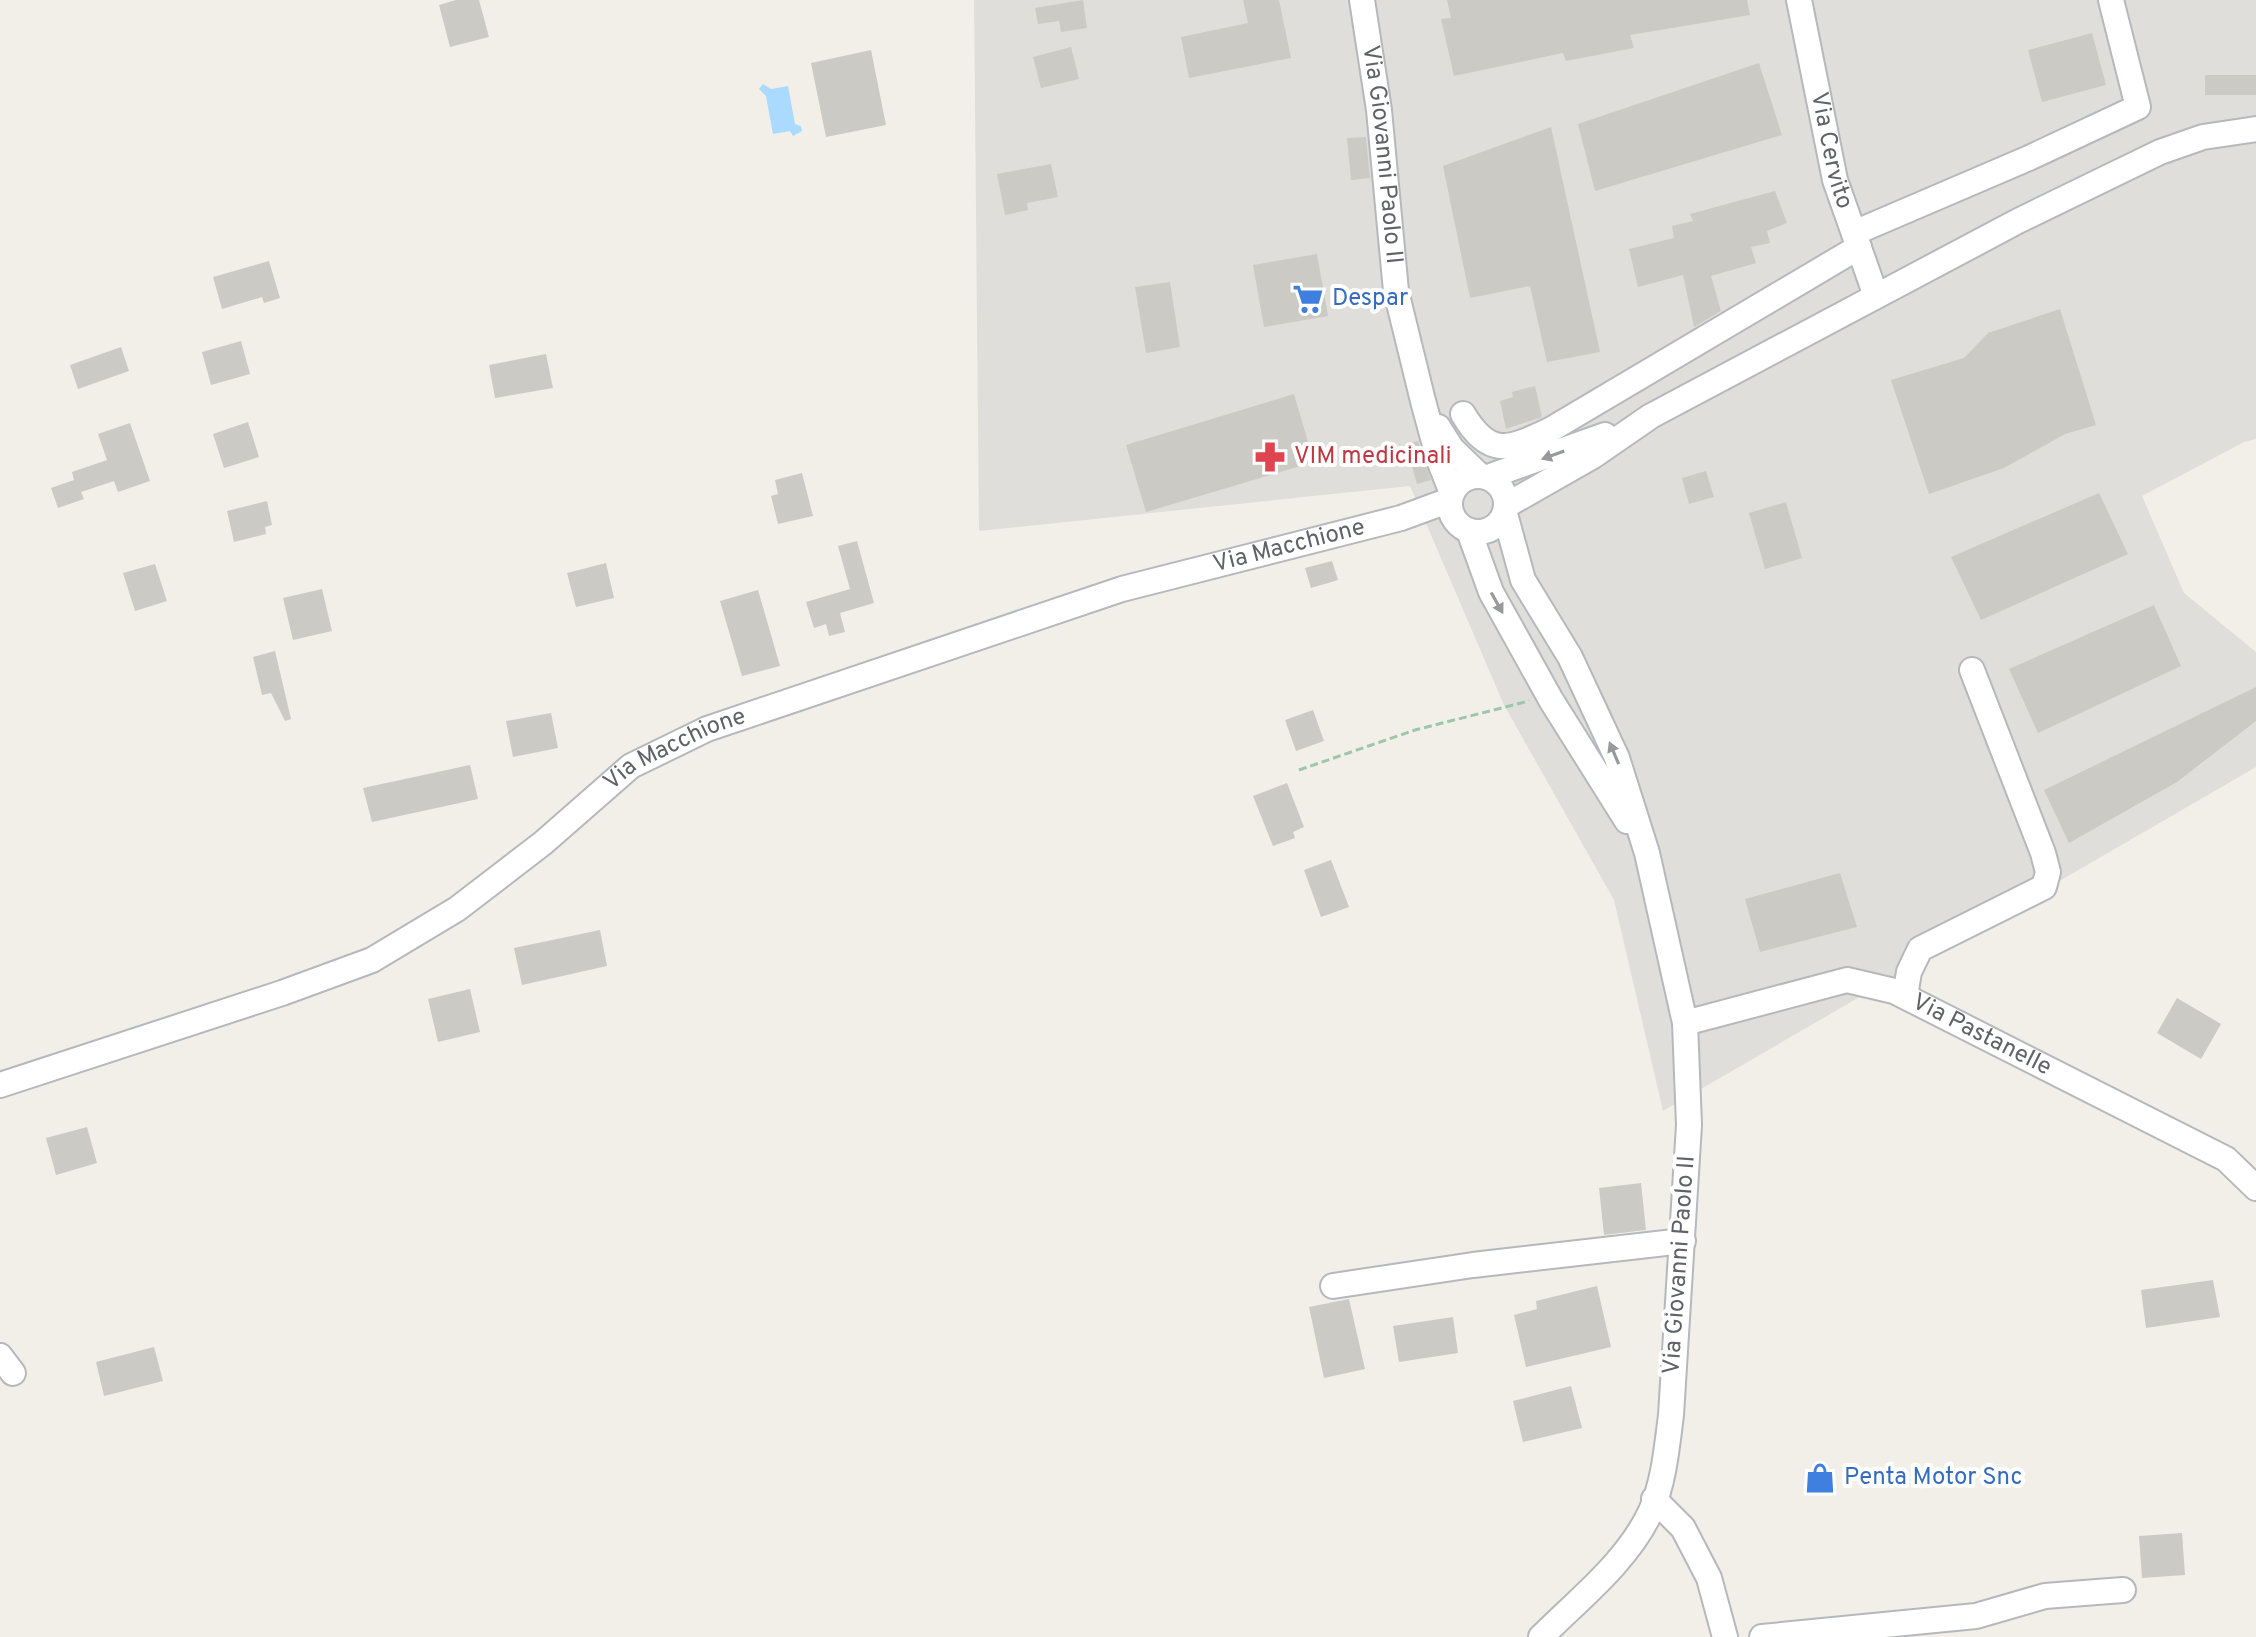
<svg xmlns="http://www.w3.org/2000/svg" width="2256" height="1637" viewBox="0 0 2256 1637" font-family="Overpass,sans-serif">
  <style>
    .industrial { fill: #e0deda }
    .water { fill: #aadaff }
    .building { fill: #cccac5 }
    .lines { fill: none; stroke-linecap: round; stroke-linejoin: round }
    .minor-casing { stroke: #b5b8bc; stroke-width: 28 }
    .path { stroke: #9cc7a9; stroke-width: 3; stroke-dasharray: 8 4; stroke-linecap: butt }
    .minor { stroke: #fff; stroke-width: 24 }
    .oneway { fill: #979a9d }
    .labels { text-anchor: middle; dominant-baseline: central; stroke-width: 8; stroke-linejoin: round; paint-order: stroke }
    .street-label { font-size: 24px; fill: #5f6368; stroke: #fff }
    .shop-label { font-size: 24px; fill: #366cbe; stroke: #fff; text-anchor: start }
    .health-label { font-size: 24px; fill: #be3a42; stroke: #fff; text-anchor: start }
  </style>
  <rect width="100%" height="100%" fill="#f1efe8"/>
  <path class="industrial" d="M974 0H2256V439L2244 442 2142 496 2184 593 2256 652V767L1663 1111 1614 900 1504 705 1410 486 979 531Z"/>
  <path class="water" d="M763 84 771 89 788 86 795 124 801 126 802 131 793 136 790 131 773 134 766 96 759 89Z"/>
  <path class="building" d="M456 0H479L489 37 450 47 439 5Z
    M1083 0 1087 28 1061 32 1059 21 1038 24 1035 8Z
    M1243 0H1279L1291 58 1189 78 1181 37 1248 23Z
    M1447 0H1747L1750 15 1630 35 1634 48 1566 61 1563 53 1454 76 1441 19 1451 18Z
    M2092 33 2106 85 2042 102 2028 50Z
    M1071 47 1079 79 1041 88 1033 57Z
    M871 50 886 125 826 137 811 63Z
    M1759 63 1782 135 1595 191 1578 124Z
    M2205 75H2256V95H2205Z
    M1551 127 1600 352 1547 362 1530 286 1470 298 1443 166Z
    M1366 137 1370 178 1351 180 1347 138Z
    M1051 164 1058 197 1027 203 1028 210 1005 215 997 174Z
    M1775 191 1787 223 1767 231 1770 243 1751 247 1756 263 1711 276 1721 311 1694 327 1683 275 1638 287 1629 249 1674 238 1672 226 1693 221 1690 214Z
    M1317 254 1328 316 1264 327 1253 265Z
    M269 261 280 298 264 303 262 297 222 309 213 277Z
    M1170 282 1180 347 1146 353 1135 287Z
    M2060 309 2096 425 2065 434 2004 468 1929 494 1891 380 1964 358 1988 333Z
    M241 341 250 374 211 385 202 352Z
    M121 347 129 371 78 389 70 365Z
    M546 354 553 388 495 398 489 365Z
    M1535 386 1542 417 1506 429 1500 401 1513 397 1512 392Z
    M1294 394 1314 462 1146 512 1126 445Z
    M248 422 259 457 224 468 213 434Z
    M130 423 150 481 118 492 114 481 81 492 84 499 58 508 51 488 74 480 72 472 107 460 98 434Z
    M1418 441 1431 480 1417 484 1406 444Z
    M1706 471 1714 497 1689 504 1682 478Z
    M802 473 813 516 778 524 771 496 778 494 775 480Z
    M2099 493 2128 554 1981 620 1951 557Z
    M267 501 272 525 265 527 266 534 234 542 227 511Z
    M1786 502 1802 558 1765 569 1749 513Z
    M857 541 874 603 840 613 845 632 829 636 826 624 814 628 806 602 850 589 838 546Z
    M1332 561 1338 580 1311 588 1305 568Z
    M606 563 614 598 576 607 567 573Z
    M155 564 167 601 135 611 123 573Z
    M322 589 332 631 293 640 283 598Z
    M758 590 780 666 742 676 720 601Z
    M2154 605 2181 666 2038 733 2009 669Z
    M275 651 291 719 285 721 271 693 262 695 253 657Z
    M2256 687V721L2177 782 2069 843 2044 790Z
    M1313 710 1324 741 1296 751 1285 720Z
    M551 713 558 748 513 757 506 721Z
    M470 765 478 799 372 822 363 788Z
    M1287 783 1304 827 1293 832 1295 838 1273 846 1253 796Z
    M1331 860 1349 907 1321 917 1304 870Z
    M1840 873 1857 927 1760 952 1745 899Z
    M600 930 607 966 522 985 514 948Z
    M470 989 480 1032 438 1042 428 999Z
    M2177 998 2221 1024 2201 1059 2157 1033Z
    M87 1127 97 1163 56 1175 46 1138Z
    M1641 1183 1646 1230 1604 1235 1599 1188Z
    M2213 1280 2220 1317 2146 1328 2141 1290Z
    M1597 1286 1611 1347 1526 1367 1514 1315 1537 1309 1536 1301Z
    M1349 1299 1365 1369 1324 1378 1309 1307Z
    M1453 1317 1458 1353 1399 1362 1393 1326Z
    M154 1347 163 1381 104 1396 96 1362Z
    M1571 1386 1582 1428 1523 1442 1513 1401Z
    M2182 1533 2185 1575 2142 1578 2139 1536Z"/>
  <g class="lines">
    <g class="minor-casing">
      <g id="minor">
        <path id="s1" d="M1362 0 1379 110 1396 291 1423 401 1439 460 1452 493"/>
        <path id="s2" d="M1799 0 1835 180 1876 296"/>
        <path d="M1854 233 2029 158 2138 107 2111 0"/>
        <path d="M1463 414C1490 459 1509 449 1550 430L1859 247"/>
        <path d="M1438 427 1452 449 1479 475"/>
        <circle cx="1478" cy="504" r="28"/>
        <path d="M1488 477 1605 435"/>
        <path d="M1507 505 1593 456 1651 416 2018 221 2160 152 2203 137 2256 129"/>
        <path d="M1505 514 1523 580 1570 657 1617 758 1647 853 1685 1023 1689 1125 1671 1415C1667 1446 1664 1482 1651 1511 1628 1561 1579 1599 1541 1637"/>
        <path d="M1469 531 1491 592 1551 700 1627 821"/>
        <path d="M1905 996 1909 972 1920 949 2044 887 2048 872 2043 853 1972 670"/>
        <path id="s3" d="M1685 1023 1847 980 1894 991 2226 1159 2256 1188"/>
        <path id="s4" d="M0 1085 282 993 372 960 457 909 543 843 631 766 707 729 1122 589 1401 518 1450 500"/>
        <path d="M1333 1286 1473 1265 1683 1241"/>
        <path d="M0 1356 13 1373"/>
        <path d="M1654 1499 1683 1528 1709 1578 1725 1637"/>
        <path d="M1762 1637 1976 1616 2045 1596 2123 1590"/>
      </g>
    </g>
    <path class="path" d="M1299 770 1415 730 1529 701"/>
    <use href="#minor" class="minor"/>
  </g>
  <defs><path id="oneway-solid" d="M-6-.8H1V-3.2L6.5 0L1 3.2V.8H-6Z" transform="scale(2)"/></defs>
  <g class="oneway">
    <use href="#oneway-solid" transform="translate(1553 455) rotate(160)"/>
    <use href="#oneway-solid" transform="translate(1497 603) rotate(61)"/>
    <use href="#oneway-solid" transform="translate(1614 753) rotate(-113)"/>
  </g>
  <defs>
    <g id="supermarket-bare" transform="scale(2.4)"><path d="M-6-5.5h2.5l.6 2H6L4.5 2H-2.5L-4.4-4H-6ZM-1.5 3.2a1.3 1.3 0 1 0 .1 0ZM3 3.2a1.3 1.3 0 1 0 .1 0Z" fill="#3f7fe0" stroke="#fff" stroke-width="2.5" paint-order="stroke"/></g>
    <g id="pharmacy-bare" transform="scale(2.4)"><path d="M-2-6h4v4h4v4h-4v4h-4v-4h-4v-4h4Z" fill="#e0444e" stroke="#fff" stroke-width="2.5" paint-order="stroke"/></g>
    <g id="shop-bare" transform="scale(2.4)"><path d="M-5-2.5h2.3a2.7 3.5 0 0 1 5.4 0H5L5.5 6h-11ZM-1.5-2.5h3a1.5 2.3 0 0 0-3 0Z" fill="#3f7fe0" stroke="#fff" stroke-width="2.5" paint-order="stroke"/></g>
  </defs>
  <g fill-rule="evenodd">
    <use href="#supermarket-bare" x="1308" y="299"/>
    <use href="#pharmacy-bare" x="1270" y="457"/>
    <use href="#shop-bare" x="1820" y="1478"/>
  </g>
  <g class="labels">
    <g class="street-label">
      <text stroke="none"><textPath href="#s2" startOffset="154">Via Cervito</textPath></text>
      <text stroke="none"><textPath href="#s1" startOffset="156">Via Giovanni Paolo II</textPath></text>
      <text stroke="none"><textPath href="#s4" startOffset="1412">Via Macchione</textPath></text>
      <text stroke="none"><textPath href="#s4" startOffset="764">Via Macchione</textPath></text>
      <text stroke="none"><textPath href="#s3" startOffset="314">Via Pastanelle</textPath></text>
      <text transform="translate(1680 1265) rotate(-86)">Via Giovanni Paolo II</text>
    </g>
    <g class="shop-label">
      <text x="1332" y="299">Despar</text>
      <text x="1844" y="1478">Penta Motor Snc</text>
    </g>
    <g class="health-label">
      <text x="1294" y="457">VIM medicinali</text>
    </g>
  </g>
</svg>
